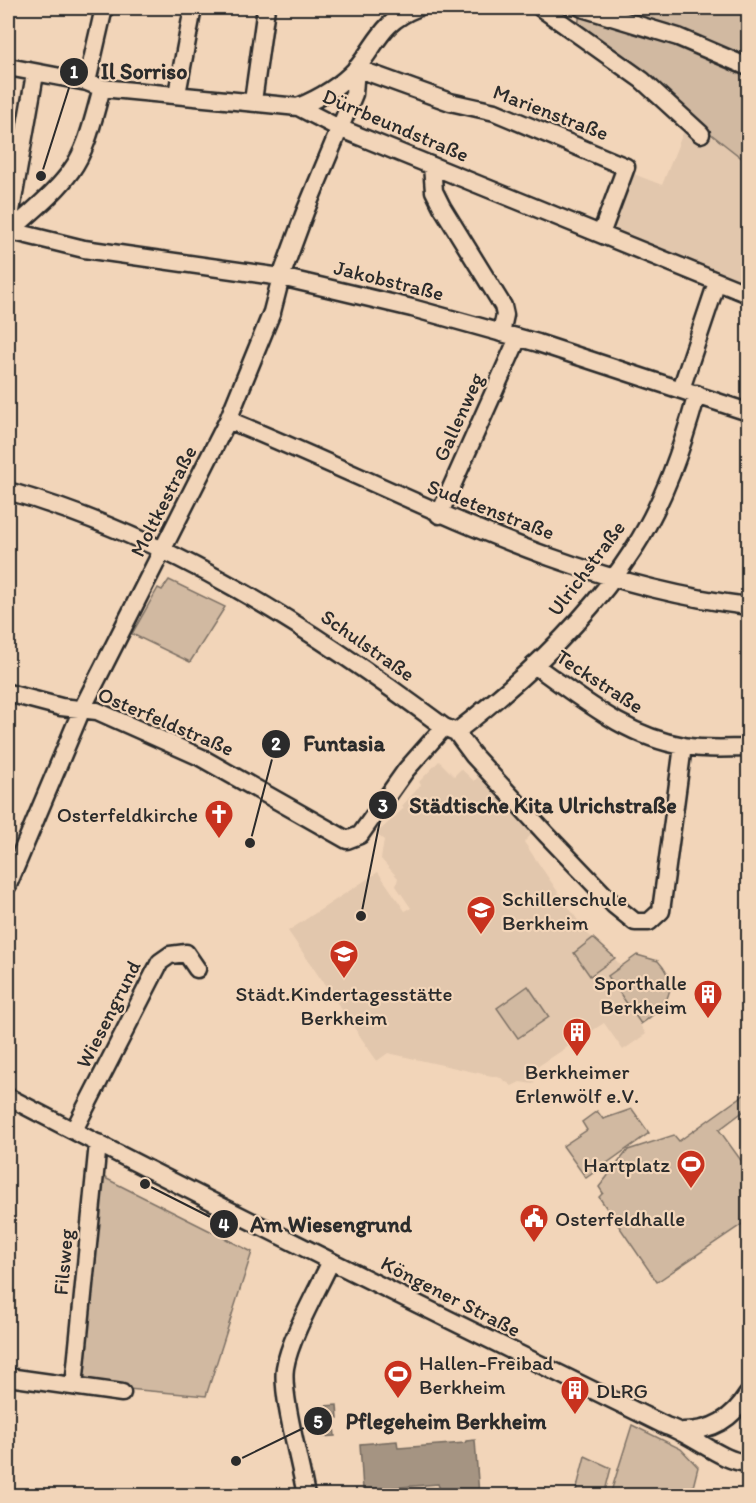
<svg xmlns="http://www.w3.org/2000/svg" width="756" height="1503" viewBox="0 0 756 1503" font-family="Itim,sans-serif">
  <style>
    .built { fill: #e2c7ad }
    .green { fill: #d1b9a1; stroke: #7e7266; stroke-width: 1.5 }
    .water { fill: #a59482; stroke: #746a5f; stroke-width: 1.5 }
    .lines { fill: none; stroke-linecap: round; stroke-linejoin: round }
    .street-casing { stroke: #2b2b2b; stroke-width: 21 }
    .street { stroke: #f2d5b9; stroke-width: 16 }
    .labels { text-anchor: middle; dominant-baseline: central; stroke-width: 4.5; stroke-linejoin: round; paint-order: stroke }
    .street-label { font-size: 21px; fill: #2b2b2b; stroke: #f2d5b9 }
    .poi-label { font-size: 21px; fill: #2b2b2b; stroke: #f2d5b9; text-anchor: start }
    .leader { fill: none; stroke: #2b2b2b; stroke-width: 2 }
    .callout-dot { fill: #2b2b2b; stroke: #f2d5b9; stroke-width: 2 }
    .mark-label { font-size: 18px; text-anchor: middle; font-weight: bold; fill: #fff }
    .callout-label { font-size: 22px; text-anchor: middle; font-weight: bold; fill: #2b2b2b; stroke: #f2d5b9; stroke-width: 4.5; stroke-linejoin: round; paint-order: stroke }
  </style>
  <rect width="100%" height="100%" fill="#f2d5b9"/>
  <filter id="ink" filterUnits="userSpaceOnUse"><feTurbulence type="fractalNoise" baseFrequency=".0167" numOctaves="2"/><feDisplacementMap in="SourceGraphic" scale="12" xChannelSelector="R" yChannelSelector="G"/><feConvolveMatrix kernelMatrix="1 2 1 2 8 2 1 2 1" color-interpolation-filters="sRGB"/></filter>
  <g filter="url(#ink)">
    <path class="built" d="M689 118 748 163V284L607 229 631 173 662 185Z
      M439 761 454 776 461 769 474 781 478 777 532 834 524 842 558 892 586 932 622 966 609 976 646 1034 623 1050 604 1023 540 1065 535 1070 537 1074 533 1084 520 1082 512 1086 501 1078 388 1053 377 1061 288 931 378 872 405 911 411 908 396 886 398 878 381 859 384 840 376 834 404 808 402 806 421 785 419 782Z"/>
    <path class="green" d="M580 8H748V163L578 30Z
      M169 580 225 607 190 662 132 634 158 588 162 590Z
      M593 938 615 958 590 976 574 953Z
      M637 955 658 961C683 988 665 1007 641 1024L608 976Z
      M528 986 549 1017 518 1038 497 1008Z
      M748 1092V1108L719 1130 748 1170V1220L657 1282 599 1197 603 1193 599 1187 628 1150 674 1135 679 1141Z
      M632 1109 649 1133 586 1178 563 1146 587 1130 582 1122 597 1111 603 1119Z
      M101 1176 252 1252 206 1396 94 1386 82 1377Z
      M632 1425 681 1449 698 1467 691 1495H610Z
      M585 1456 611 1468 604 1495H575Z"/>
    <path class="water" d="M337 1405 338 1418H333L335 1436 319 1437 317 1420H324V1406Z
      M475 1440 479 1495H442L438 1484 363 1490 360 1444 397 1441 398 1448 465 1443 466 1441Z"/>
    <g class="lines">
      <g class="street-casing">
        <path id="street" d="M541 8 642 80 701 134
          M582 8 678 37 748 67
          M8 67 87 82 102 88 298 107 339 128 748 294
          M356 68 450 102 495 112 626 167 601 234
          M87 82 104 8
          M177 94 193 8
          M253 101 266 8
          M298 107C320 98 339 87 356 69 378 43 381 22 417 8
          M432 166 434 191 442 207 503 306 505 315 501 333
          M11 231 84 249 281 277 412 308 538 343 748 412
          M11 231V211L35 74
          M8 234C29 213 53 196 71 171 88 148 94 115 102 88
          M681 389 717 282
          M228 420C402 490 558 583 748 606
          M8 491C170 537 310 627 444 727L456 732 473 755 546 834 614 905 635 922H649L661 911 683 746
          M439 515 518 338
          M534 665C580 697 626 737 684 746 705 750 727 748 748 748
          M8 693 61 707 97 711 200 757 347 840 360 835 406 770 444 727
          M456 732C522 681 588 620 633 550 664 502 682 448 697 394
          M8 885 82 709 228 420 272 312 281 277 305 212 354 94 356 68
          M8 1097C225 1210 445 1318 666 1426 691 1433 726 1465 748 1462
          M74 1130 160 962 170 955 186 953 197 969
          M8 1377 122 1393
          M74 1386 98 1143
          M683 1431C713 1431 732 1419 748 1394
          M306 1496C301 1464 281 1396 285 1368 289 1340 318 1289 331 1261"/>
      </g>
      <use href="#street" class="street"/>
    </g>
  </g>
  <defs>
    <g id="church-pin" transform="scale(1.5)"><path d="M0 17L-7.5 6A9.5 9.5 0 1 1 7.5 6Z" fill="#c8321e" stroke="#f2d5b9"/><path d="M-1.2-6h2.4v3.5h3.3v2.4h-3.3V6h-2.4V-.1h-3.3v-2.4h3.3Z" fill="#fff"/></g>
    <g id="school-pin" transform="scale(1.5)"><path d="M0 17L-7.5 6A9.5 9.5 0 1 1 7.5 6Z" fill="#c8321e" stroke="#f2d5b9"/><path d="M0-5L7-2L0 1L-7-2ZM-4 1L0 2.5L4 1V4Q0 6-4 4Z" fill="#fff"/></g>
    <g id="building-pin" transform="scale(1.5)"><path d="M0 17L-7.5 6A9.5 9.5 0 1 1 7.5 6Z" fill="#c8321e" stroke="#f2d5b9"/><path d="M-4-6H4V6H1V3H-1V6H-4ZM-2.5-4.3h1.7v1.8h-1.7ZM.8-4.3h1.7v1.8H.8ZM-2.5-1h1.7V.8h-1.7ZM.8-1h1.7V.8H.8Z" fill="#fff"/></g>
    <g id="stadium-pin" transform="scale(1.5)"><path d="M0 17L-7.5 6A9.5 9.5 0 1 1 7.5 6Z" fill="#c8321e" stroke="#f2d5b9"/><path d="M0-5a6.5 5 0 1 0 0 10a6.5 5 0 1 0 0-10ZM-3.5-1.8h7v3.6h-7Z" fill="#fff"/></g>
    <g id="civic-pin" transform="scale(1.5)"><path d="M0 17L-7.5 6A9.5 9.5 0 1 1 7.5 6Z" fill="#c8321e" stroke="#f2d5b9"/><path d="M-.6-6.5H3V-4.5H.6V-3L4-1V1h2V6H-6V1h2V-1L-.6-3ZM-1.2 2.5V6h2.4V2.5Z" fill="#fff"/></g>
  </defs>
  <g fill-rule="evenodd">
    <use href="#church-pin" x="219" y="814"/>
    <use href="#school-pin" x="481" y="910"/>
    <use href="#school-pin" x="344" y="954"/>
    <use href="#building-pin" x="708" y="994"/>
    <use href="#building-pin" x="577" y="1032"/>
    <use href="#stadium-pin" x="691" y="1164"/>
    <use href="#civic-pin" x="534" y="1218"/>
    <use href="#stadium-pin" x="398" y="1374"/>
    <use href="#building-pin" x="575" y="1390"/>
  </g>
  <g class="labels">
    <g class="street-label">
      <text transform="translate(551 112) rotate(21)">Marienstraße</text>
      <text transform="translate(396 125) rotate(23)">Dürrbeundstraße</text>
      <text transform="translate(389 280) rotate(14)">Jakobstraße</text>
      <text transform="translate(458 417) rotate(-66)">Gallenweg</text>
      <text transform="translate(163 501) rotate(-63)">Moltkestraße</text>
      <text transform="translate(491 509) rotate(21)">Sudetenstraße</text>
      <text transform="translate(586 568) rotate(-53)">Ulrichstraße</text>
      <text transform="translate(368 645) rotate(35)">Schulstraße</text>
      <text transform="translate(600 681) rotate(33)">Teckstraße</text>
      <text transform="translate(166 721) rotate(23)">Osterfeldstraße</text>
      <text transform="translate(108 1014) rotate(-63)">Wiesengrund</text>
      <text transform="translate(63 1262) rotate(-85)">Filsweg</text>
      <text transform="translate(451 1296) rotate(27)">Köngener Straße</text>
    </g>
    <g class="poi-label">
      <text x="198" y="814" text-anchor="end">Osterfeldkirche</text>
      <text x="502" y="898">Schillerschule<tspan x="502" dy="24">Berkheim</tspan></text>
      <text x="687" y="982" text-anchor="end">Sporthalle<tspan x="687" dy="24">Berkheim</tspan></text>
      <text x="344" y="993" text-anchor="middle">Städt.Kindertagesstätte<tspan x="344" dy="24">Berkheim</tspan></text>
      <text x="577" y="1071" text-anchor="middle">Berkheimer<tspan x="577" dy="24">Erlenwölf e.V.</tspan></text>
      <text x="670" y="1164" text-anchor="end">Hartplatz</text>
      <text x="555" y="1218">Osterfeldhalle</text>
      <text x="419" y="1362">Hallen-Freibad<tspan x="419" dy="24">Berkheim</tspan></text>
      <text x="596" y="1390">DLRG</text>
    </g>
  </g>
  <path class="leader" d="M41 176L74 72M250 843L276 744M361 916L383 805M145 1184L224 1224M236 1461L318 1421"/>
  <g class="callout-dot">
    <circle cx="41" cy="176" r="6"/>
    <circle cx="250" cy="843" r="6"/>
    <circle cx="361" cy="916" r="6"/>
    <circle cx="145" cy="1184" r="6"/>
    <circle cx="236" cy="1461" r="6"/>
    <circle cx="74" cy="72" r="15"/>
    <circle cx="276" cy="744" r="15"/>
    <circle cx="383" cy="805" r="15"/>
    <circle cx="224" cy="1224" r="15"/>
    <circle cx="318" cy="1421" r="15"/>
  </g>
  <g class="mark-label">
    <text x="74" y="78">1</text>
    <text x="276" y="750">2</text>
    <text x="383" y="812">3</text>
    <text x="224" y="1231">4</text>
    <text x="318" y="1428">5</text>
  </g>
  <g class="callout-label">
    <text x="144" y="79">Il Sorriso</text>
    <text x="344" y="751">Funtasia</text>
    <text x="543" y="813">Städtische Kita Ulrichstraße</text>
    <text x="331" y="1232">Am Wiesengrund</text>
    <text x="446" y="1429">Pflegeheim Berkheim</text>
  </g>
  <rect width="756" height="1503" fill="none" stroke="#f2d5b9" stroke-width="30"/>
  <rect x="15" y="15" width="726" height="1473" fill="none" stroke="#2b2b2b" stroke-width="2" filter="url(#ink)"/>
</svg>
